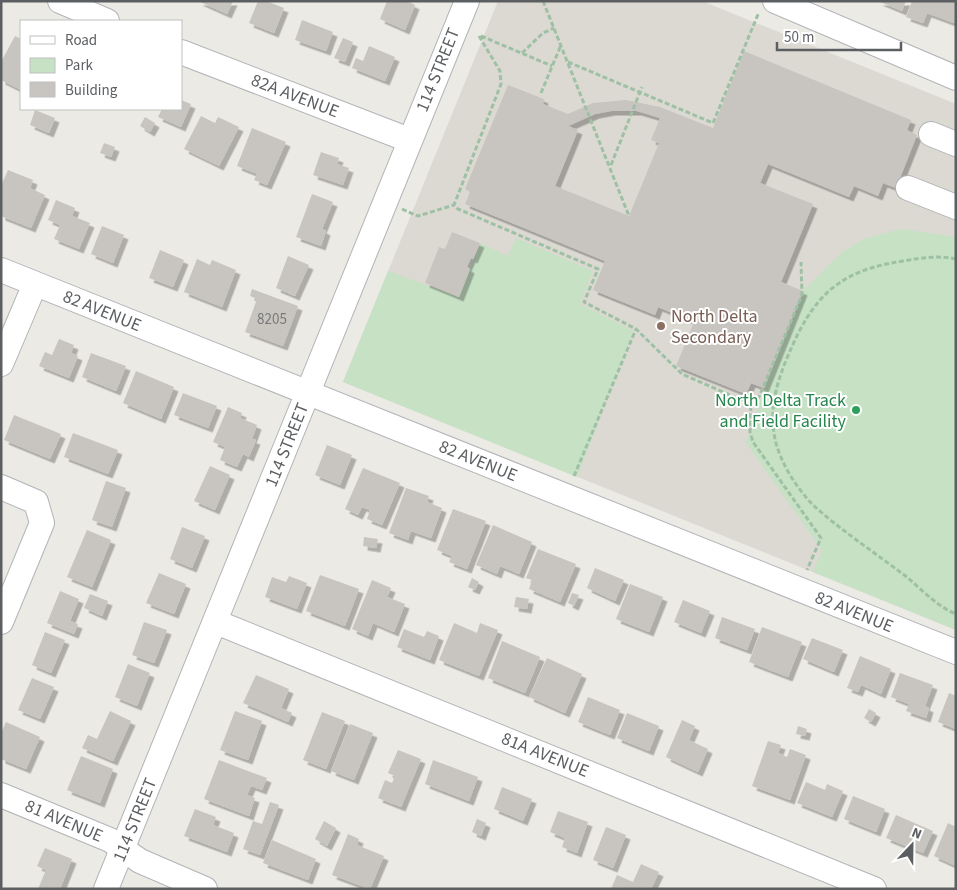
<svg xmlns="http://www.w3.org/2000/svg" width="957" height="890" viewBox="0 0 957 890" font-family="'Source Sans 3',sans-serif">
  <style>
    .education { fill: #dcd9d2 }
    .green { fill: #c6e1c4 }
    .building { fill: #c8c5c0; fill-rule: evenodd; filter: url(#shadow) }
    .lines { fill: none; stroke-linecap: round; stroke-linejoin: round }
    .minor-casing { stroke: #b1b4b7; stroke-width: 26 }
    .path { stroke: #9ec1a5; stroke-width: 3; stroke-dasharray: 5 2.5; stroke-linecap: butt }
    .minor { stroke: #fff; stroke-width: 24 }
    .education-dot { fill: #8d6e63; stroke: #fff; stroke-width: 2 }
    .leisure-dot { fill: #2e9e5b; stroke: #fff; stroke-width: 2 }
    .labels { text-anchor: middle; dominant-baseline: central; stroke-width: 4; stroke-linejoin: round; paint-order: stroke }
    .number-label { font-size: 15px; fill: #77787a }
    .street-label { font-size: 18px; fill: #5c5f62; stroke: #fff }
    .education-label { font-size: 18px; fill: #785e54; stroke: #fff; text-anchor: start }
    .leisure-label { font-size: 18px; fill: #27864d; stroke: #fff; text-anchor: end }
  </style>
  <defs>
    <filter id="shadow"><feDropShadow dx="4.5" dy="4.5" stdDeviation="0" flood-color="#0004"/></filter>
  </defs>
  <rect width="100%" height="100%" fill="#eceae4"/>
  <path class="education" d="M498 1H702L956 104V630L343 382Z"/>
  <path class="green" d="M901 229 956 237V630L813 572 822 550 746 443 764 388 803 291 842 252 866 238Z
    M516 238 593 271 580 304 633 331 577 477 343 382 388 271 459 297 480 243 508 256Z"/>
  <path class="building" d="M198 1H233L227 14Z
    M258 1H266L284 8 274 33 249 23Z
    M387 1H407L415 5 405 30 380 19Z
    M878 1H906L902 11Z
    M912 1H956L954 23 927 13 923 23 906 17Z
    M302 20 333 32 326 51 295 40Z
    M15 36 21 39V90L1 80V62Z
    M343 38 353 42 345 62 334 58Z
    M369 46 395 57 385 81 352 68 356 58 363 61Z
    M744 51 911 120 907 130 917 135 896 188 883 183 878 196 854 186 849 197 768 164 760 183 813 204 781 282 803 291 764 388 751 383 746 394 676 366 694 322 658 307 655 315 593 290 605 261 465 204 470 192 465 189 508 85 544 99 543 104 568 114 593 103 626 100 660 107 713 128ZM611 111H637L660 118 651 140 659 143 629 216 555 186 578 130 568 126 595 114Z
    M181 100 191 104 181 127 158 117 162 109H181Z
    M35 110 55 118 49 133 30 125Z
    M201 116 215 123 218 117 239 127 219 166 184 149Z
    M145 117 155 123 150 132 140 126Z
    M252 128 286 142 267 185 254 180 257 174 237 166Z
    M104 143 115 147 111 157 100 153Z
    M321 152 339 158 337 164 349 168 343 185 313 175Z
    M8 170 33 180 30 188 45 195 31 228 1 216V186Z
    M312 194 333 202 322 229 326 231 321 246 296 237Z
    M56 200 75 208 72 216 90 223 79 249 54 239 60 225 48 220Z
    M102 226 124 235 113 263 91 254Z
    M452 232 480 243 473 259 471 258 467 267 470 269 459 297 425 283 439 247 445 249Z
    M160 250 184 260 173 287 149 278Z
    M288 256 309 265 295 296 276 288Z
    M197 259 210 265 212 260 236 270 222 307 184 292Z
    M252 289 298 306 283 346 245 332 257 299 250 296Z
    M59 339 74 345 71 353 78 356 69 378 39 366 45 352 52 355Z
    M91 353 126 366 116 391 82 377Z
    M136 371 174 387 161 419 123 403Z
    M183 393 217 406 208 428 174 415Z
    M228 407 242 413 240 418 257 425 252 439 256 440 249 457 243 454 237 467 220 460 225 447 213 442Z
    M14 415 61 434 50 459 4 440Z
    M73 433 118 450 108 474 64 457Z
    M327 445 352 455 340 485 315 475Z
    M210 466 230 475 215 510 194 501Z
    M363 468 400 483 382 525 367 519 370 510 362 507 358 515 345 509Z
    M106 481 126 488 112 527 92 520Z
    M406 488 429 496 427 502 442 508 431 538 411 531 408 540 389 533Z
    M453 509 486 521 467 569 449 562 452 556 437 550Z
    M493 525 532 542 519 574 500 566 497 574 476 565Z
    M182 527 205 536 192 568 170 559Z
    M87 530 111 540 92 587 67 577Z
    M364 537 378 539 376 548 363 546Z
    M538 549 576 564 560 602 529 589 532 580 526 578Z
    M595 568 624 580 615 601 587 588Z
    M159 573 186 584 174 614 146 603Z
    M320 575 359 589 345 626 306 611Z
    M289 576 307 583 297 609 265 597 272 577 286 582Z
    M472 578 479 582 475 590 468 587Z
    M372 580 391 588 387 597 405 604 394 632 373 623 368 636 352 629Z
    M630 584 663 597 649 632 616 619Z
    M60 591 79 599 70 621 78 624 74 634 47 623Z
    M572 593 579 595 574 606 568 603Z
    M90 594 108 601 102 616 84 608Z
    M516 597 529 599 527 609 514 607Z
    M683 600 710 611 701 633 674 622Z
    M722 617 755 629 747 650 715 638Z
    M144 622 167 630 154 663 132 655Z
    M454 623 477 633 480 623 498 630 479 676 439 660Z
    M762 627 802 642 788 677 749 662Z
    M404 629 424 637 427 631 439 636 430 660 397 647Z
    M45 632 65 640 51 673 32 665Z
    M812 638 843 650 834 672 803 659Z
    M502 641 540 657 525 693 488 678Z
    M860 656 891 669 881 694 861 685 858 692 847 688Z
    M547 658 582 674 565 713 529 697Z
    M128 664 150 673 137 706 115 697Z
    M900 673 933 685 925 706 929 708 926 718 906 711 909 704 891 697Z
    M256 675 289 689 281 708 292 713 288 722 243 703Z
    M32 678 54 687 40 719 18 710Z
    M949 693 956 696V729L938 722Z
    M588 697 620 710 610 735 578 722Z
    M869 709 876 713 871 722 864 718Z
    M110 711 131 721 113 761 82 748 88 735 97 739Z
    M235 711 262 721 248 760 220 750Z
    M322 712 345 721 326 769 303 760Z
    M627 713 659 726 649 751 617 738Z
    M682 720 695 726 689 740 708 749 698 772 666 757Z
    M6 722 40 737 26 769 1 759V733Z
    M350 724 373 733 354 780 331 771Z
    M798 726 807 729 805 736 796 734Z
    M768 741 781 745 778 753 787 757 790 749 806 755 790 800 752 786Z
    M398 750 421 759 401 807 378 798 385 780 392 783 395 776 388 773Z
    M81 756 113 769 100 803 67 790Z
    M219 760 267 778 262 790 251 786 247 795 255 798 249 816 204 799Z
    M433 760 478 777 469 801 425 784Z
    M806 782 825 790 827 784 843 791 832 817 797 803Z
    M502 787 532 799 523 821 494 809Z
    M853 796 885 809 876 832 844 819Z
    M270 802 279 805 260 855 243 849 253 821 262 824Z
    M195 809 216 817 213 825 234 833 227 852 184 836Z
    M558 811 588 822 577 853 562 847 565 838 550 832Z
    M896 815 933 831 923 853 886 838Z
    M477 819 486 823 481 836 472 832Z
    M324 821 336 828 327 846 315 839Z
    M948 823 956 827V866L934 856Z
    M606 827 626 835 613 868 593 860Z
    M348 834 359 839 357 845 384 856 370 889 332 875Z
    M272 840 316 859 308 880 263 863Z
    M45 848 72 859 60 889H38L46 870 37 866Z
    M641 864 659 872 651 889H611L617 875 633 882Z"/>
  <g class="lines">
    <g class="minor-casing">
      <path id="minor" d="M60 1 107 21
        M775 1 956 78
        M181 52 409 140
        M931 134 956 144
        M908 188 956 207
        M1 270 956 652
        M1 364 35 284
        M1 487 36 502 42 523 1 622
        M216 622 874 889
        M1 795 110 840 140 861 205 889
        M106 889 467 1"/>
    </g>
    <path class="path" d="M543 1 629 216
      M479 36 500 71 501 84 454 205 458 209 598 269 584 302 636 329 682 374 751 404 750 432 753 442 821 538 807 570
      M481 36 552 66
      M522 53 543 33 554 28
      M568 62 713 123 759 12
      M541 93 561 45
      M611 165 642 87
      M402 209 418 216 454 205
      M956 259C938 255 921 258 903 261 836 271 812 298 787 358 776 385 769 410 775 439 780 462 796 487 812 504 840 530 877 554 908 578 922 590 938 607 956 614
      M751 404 759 397 802 295 801 262
      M574 476 636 329"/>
    <use href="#minor" class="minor"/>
  </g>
  <circle class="education-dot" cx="661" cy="326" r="5"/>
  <circle class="leisure-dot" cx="856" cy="410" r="5"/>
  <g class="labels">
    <g class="number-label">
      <text x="272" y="319">8205</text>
    </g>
    <g class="street-label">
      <text transform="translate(438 70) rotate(-68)">114 STREET</text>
      <text transform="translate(295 96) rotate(21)">82A AVENUE</text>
      <text transform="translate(102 311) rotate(22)">82 AVENUE</text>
      <text transform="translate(287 445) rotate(-68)">114 STREET</text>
      <text transform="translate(478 461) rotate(22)">82 AVENUE</text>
      <text transform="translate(854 612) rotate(22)">82 AVENUE</text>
      <text transform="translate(545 755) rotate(22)">81A AVENUE</text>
      <text transform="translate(135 820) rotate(-68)">114 STREET</text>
      <text transform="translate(64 821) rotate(23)">81 AVENUE</text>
    </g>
    <g class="education-label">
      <text x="671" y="316">North Delta<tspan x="671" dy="21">Secondary</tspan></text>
    </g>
    <g class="leisure-label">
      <text x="846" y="400">North Delta Track<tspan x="846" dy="21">and Field Facility</tspan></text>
    </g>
  </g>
  <rect width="957" height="890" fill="none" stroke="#5c5f62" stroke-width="5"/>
  <rect x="20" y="20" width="162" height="90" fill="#ffffff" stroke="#bebfc0"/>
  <rect x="30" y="36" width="25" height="8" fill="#ffffff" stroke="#bebfc0"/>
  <text x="65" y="45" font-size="15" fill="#5c5f62">Road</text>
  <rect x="30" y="58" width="25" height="15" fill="#c6e1c4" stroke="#bebfc0"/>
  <text x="65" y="70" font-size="15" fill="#5c5f62">Park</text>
  <rect x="30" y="82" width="25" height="15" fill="#c8c5c0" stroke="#bebfc0"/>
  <text x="65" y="95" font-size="15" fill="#5c5f62">Building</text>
  <g transform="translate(912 845) rotate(22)" stroke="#ffffff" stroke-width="4" paint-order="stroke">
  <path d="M0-4L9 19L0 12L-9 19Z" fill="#5c5f62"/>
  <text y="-8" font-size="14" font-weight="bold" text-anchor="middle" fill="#5c5f62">N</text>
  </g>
  <path d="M777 42v8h124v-8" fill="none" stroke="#5c5f62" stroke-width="2.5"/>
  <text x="784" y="42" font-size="15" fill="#5c5f62" stroke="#ffffff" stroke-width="4" paint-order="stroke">50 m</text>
</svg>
